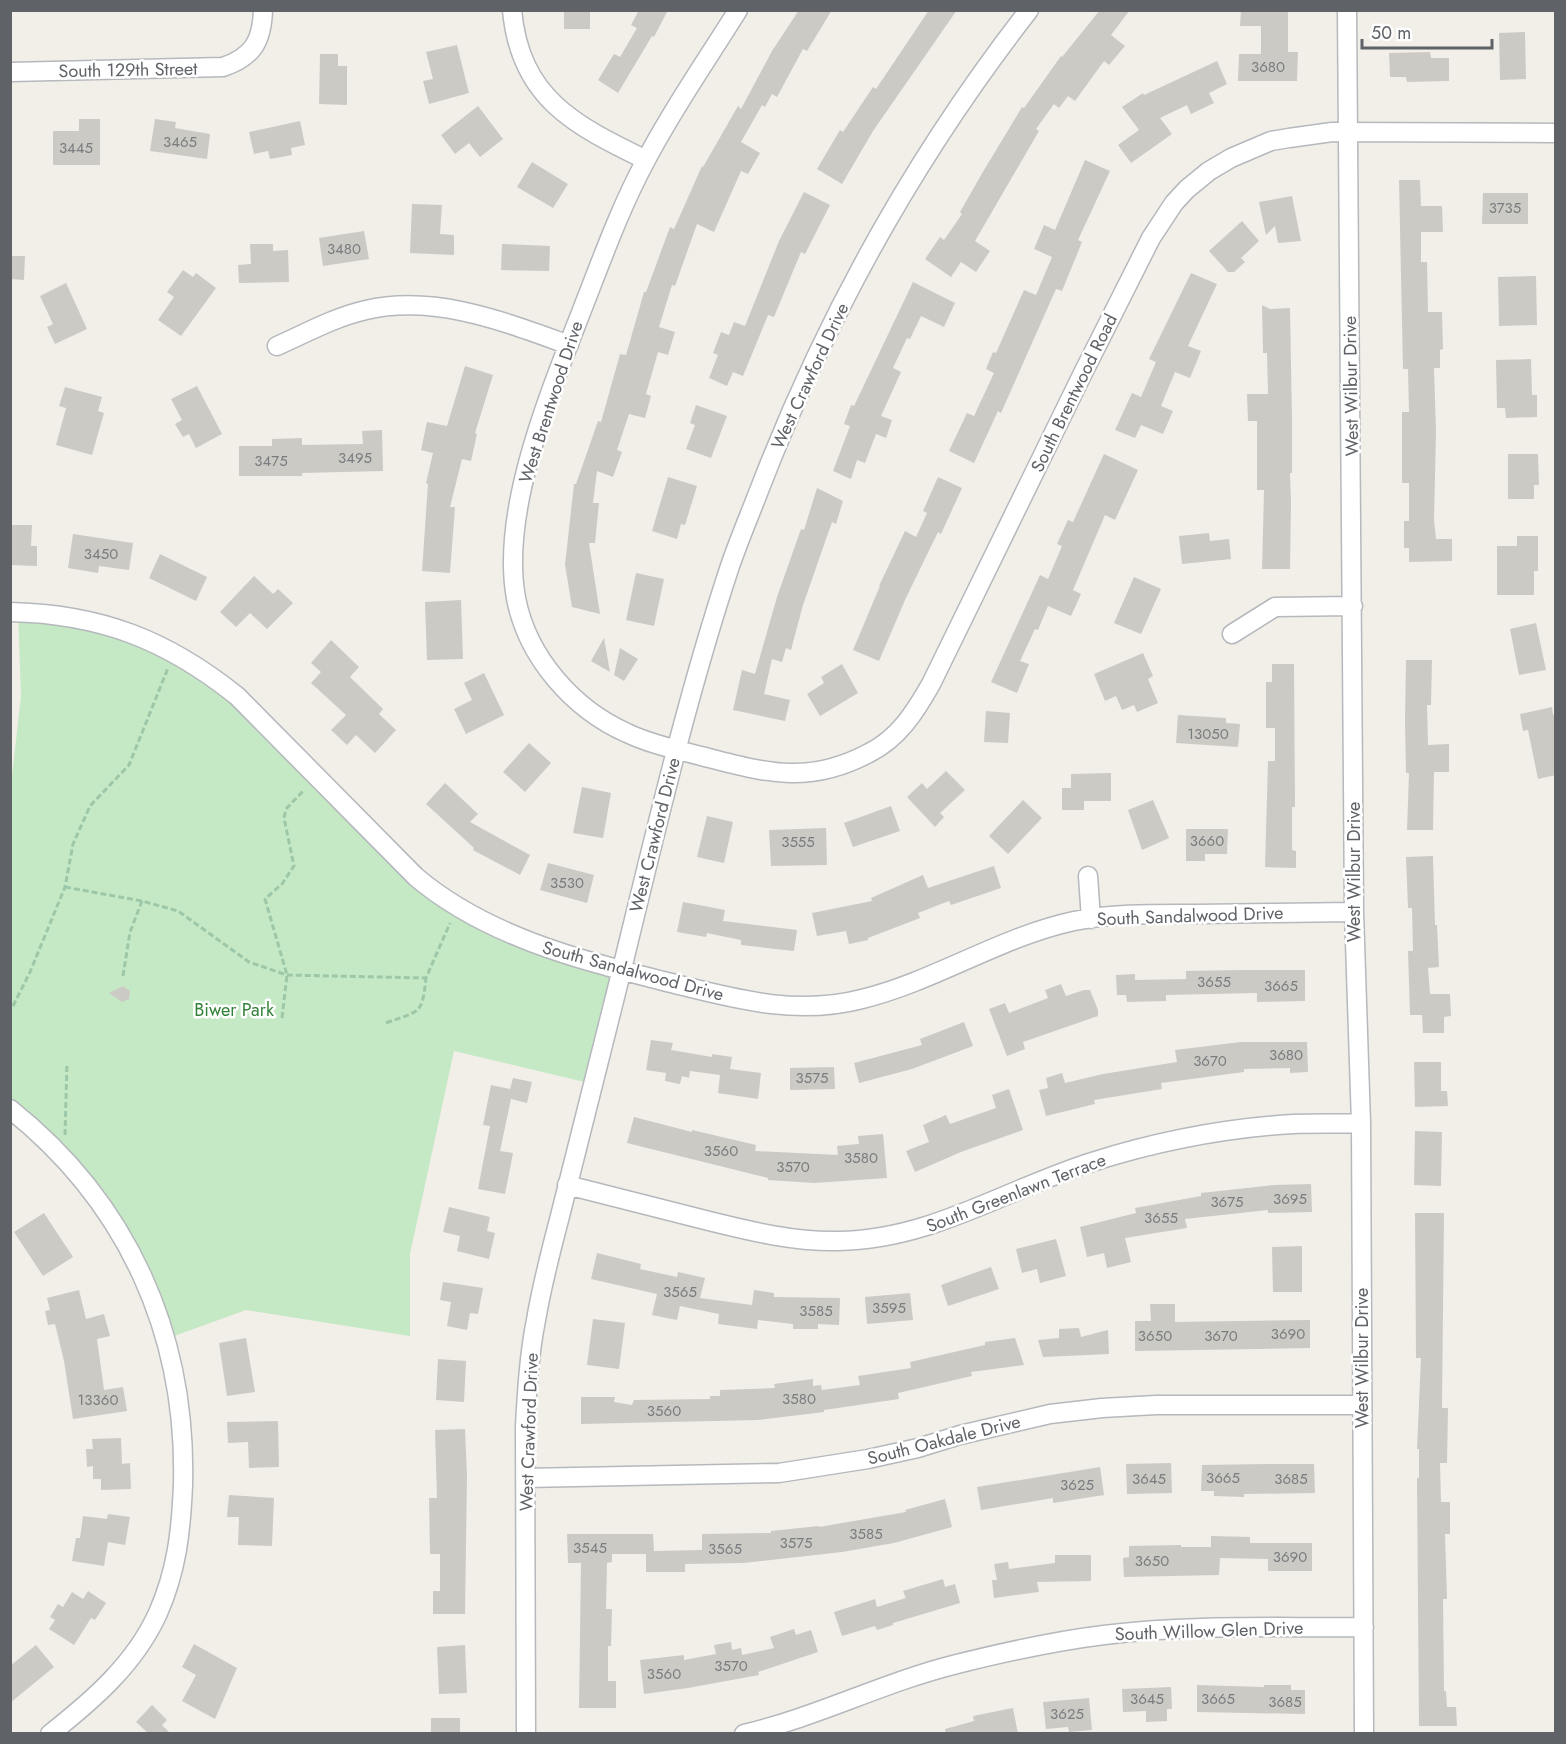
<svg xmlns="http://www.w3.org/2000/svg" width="1566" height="1744" viewBox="0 0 1566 1744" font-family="Jost,sans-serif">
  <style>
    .green { fill: #c5e8c5 }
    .building { fill: #cccac5 }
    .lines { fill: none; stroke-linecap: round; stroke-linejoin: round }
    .minor-casing { stroke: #b5b8bc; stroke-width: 21 }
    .path { stroke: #9cc7a9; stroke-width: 3; stroke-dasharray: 6 3; stroke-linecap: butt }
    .minor { stroke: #fff; stroke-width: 18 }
    .labels { text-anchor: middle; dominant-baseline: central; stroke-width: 5; stroke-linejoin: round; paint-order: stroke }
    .number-label { font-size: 15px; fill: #7a7d7f }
    .street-label { font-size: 18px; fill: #5f6368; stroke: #fff }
    .park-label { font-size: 18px; fill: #348238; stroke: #fff }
  </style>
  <rect width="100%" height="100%" fill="#f1efe8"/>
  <path class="green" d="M18 612 83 619 184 657 431 889 621 970 593 1084 454 1051 410 1254V1336L246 1310 166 1339 96 1196 11 1109 10 794 21 696Z"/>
  <path class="building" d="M564 10H590V29H564Z
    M639 10H668L654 37 652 36 618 93 598 80 614 54 620 57 637 28 631 25Z
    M799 10H832L807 51 803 49 777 97 772 94 765 107 762 105 741 142 760 153 748 174 741 171 714 232 697 224 675 286 672 285 659 327 675 332 668 355 658 352 646 394 651 396 645 418 629 414 617 450 622 452 613 477 597 471 593 503H599L595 543H589L600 614 572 607 565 565 574 484H576L598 421 601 422 620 354 626 355 644 292H646L670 227 674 229 702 166 703 167 738 106 741 109 772 51Z
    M929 10H957L873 131 842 184 817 169 840 130 843 132 873 87 876 89Z
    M1100 10H1130L1111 35 1125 46 1109 65 1104 61 1075 101 1068 96 1059 108 1054 104 1036 129 1039 131 975 241 990 251 976 272 961 262 951 277 925 259 940 237 944 240 962 214 960 212 984 170 1022 107 1024 108 1061 56 1062 57Z
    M1241 10H1288V52H1298L1297 81H1238L1239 54H1261V26H1240Z
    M1525 32 1526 79 1500 80 1499 33Z
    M457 45 469 93 429 104 423 81 433 79 426 52Z
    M1430 52 1431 58H1449V81L1407 82 1406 77H1390L1389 53Z
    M320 54H338V66H347V105L319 104Z
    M1217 61 1227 84 1209 93 1214 103 1191 114 1187 105 1160 118 1172 134 1131 163 1118 145 1139 130 1122 107 1143 93 1144 95Z
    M478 106 503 139 480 157 469 143 455 154 441 135Z
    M79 119H100V165H53V131H79Z
    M155 119 176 122 175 128 210 134 207 159 150 151Z
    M300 121 305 145 291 148 292 155 270 159 268 151 254 154 249 132Z
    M1085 160 1110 171 1078 240 1082 242 1062 291 1056 289 1001 413 998 411 974 463 949 451 967 413 974 416 994 373 986 369 993 352 996 353 1024 290 1036 295 1052 257 1034 249 1044 225 1055 230Z
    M532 162 568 184 553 208 517 187Z
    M1399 180H1420L1421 206H1442L1443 232H1421V262H1427L1428 312H1442L1443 349 1440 350V368H1434L1436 431 1434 520 1436 539H1452V561L1409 562V548H1404V521H1409V483H1402V412H1409L1408 369H1403Z
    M804 192 830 205 805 254 801 252 774 317 768 315 743 376 733 372 727 386 709 378 718 355 713 353 721 332 729 335 734 322 745 326 779 241Z
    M1483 193H1528V224H1482Z
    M1292 196 1301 241 1278 243 1275 226 1266 235 1259 202Z
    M412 204 442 205 440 234 454 235V255L410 253Z
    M1242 221 1259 241 1241 258 1245 262 1234 272H1228L1209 251Z
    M364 231 369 259 323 266 319 238Z
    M250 244H273V251L288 250 289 282 239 283 238 265 251 264Z
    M502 244 550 246 549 271 501 270Z
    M10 256H25L24 280 10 279Z
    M183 270 193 277 196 273 216 288 181 336 158 320 174 297 167 292Z
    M1191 273 1217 284 1188 346 1201 351 1190 378 1175 372 1161 406 1173 411 1163 434 1141 425 1135 438 1115 430 1132 393 1141 397 1156 362 1149 359Z
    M1536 276 1537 325 1499 326 1498 277Z
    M913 282 955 303 944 327 921 316 910 339 907 338 893 368 901 372 881 416 892 420 886 438 876 434 865 463 857 460 851 479 833 471 850 426 844 424 851 405 854 406Z
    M66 283 87 329 55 344 47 327 53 324 40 296Z
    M1262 305 1270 309 1290 308 1292 420V473H1290L1291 502 1290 569H1262L1264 490H1257V421H1248L1247 394H1268L1267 353H1263Z
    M1531 359 1532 395H1537V417L1506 418 1505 408H1497L1496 360Z
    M465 366 493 375 475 433 477 434 471 461 462 459 450 507H455L450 573 422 571 428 484 426 483 433 453 421 450 427 422 447 426Z
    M197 386 222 434 196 448 189 434 183 437 175 424 182 420 171 399Z
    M65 387 102 397 98 411 104 413 92 455 56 445 66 408 59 406Z
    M696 405 727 416 711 458 686 449 695 425 690 423Z
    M382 430 383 471 302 473V476H239V446H272V439L302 438V445L363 444 362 431Z
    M1104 454 1138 470 1115 520 1105 515 1073 590 1081 594 1071 616 1048 606 1038 630 1035 629 1020 661 1029 664 1017 693 991 682 1040 575 1048 579 1062 546 1057 544 1068 520 1073 522Z
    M1508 454H1538L1539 485H1534V499H1508Z
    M668 477 697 486 685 525 681 524 677 539 652 531Z
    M938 477 962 488 941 534 938 532 905 600 879 661 853 650 880 586H879L905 531 916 537 927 513 923 511Z
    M817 488 843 501 836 524 832 522 803 605 791 650 786 648 782 662 772 659 764 694 790 700 785 721 733 710 742 670 755 674 777 597 801 529 804 530Z
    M10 525H32L31 546H37V566L10 565Z
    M1209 533 1210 541 1229 539 1231 559 1182 564 1179 536Z
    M73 534 133 543 129 570 99 566 98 573 68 568Z
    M1517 536H1538V571H1534V595H1497V546H1517Z
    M160 554 207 577 196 601 149 578Z
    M636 573 664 579 654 626 626 620Z
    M254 576 273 594 278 589 293 603 267 629 250 613 236 627 220 612Z
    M1134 577 1161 589 1141 634 1114 623Z
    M461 600 463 659 427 660 425 602Z
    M1536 623 1546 670 1519 675 1510 629Z
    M604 638 610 672 591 661Z
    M331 640 359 667 350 677 383 709 379 714 396 730 375 753 356 735 347 745 331 730 346 715 311 683 321 672 311 663Z
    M620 648 638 659 624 681 614 675Z
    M1143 653 1153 676 1148 679 1158 703 1137 712 1134 705 1122 710 1116 696 1105 701 1094 674Z
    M1406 660H1432L1431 705H1427L1428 745 1449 744V772H1434L1433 830H1407L1409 773H1406L1405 721Z
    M842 664 858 693 820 716 807 694 824 683 821 677Z
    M1272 664H1294L1295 807H1292V850L1296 851V868L1265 867 1268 761H1275V728H1266V682H1272Z
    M484 673 504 715 466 734 454 709 472 700 464 683Z
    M1552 707 1553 715 1556 714V775L1538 779 1528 730 1523 731 1520 714Z
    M986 711 1010 713 1008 743 984 742Z
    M1178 715 1226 718V723L1240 724 1238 747 1176 743Z
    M529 743 551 763 525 792 503 772Z
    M946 771 965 790 940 813 944 817 935 827 907 797 922 783 927 789Z
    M1111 773V801H1084V810H1062V788H1071V774Z
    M445 783 478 814 470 822 530 855 520 875 473 850 474 848 426 804Z
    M582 787 611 793 603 838 573 833Z
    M1023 800 1042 818 1008 854 989 836Z
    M1153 800 1169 838 1142 850 1128 810Z
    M891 806 900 831 853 847 844 823Z
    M707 816 733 822 724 863 697 857Z
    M826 828 827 865 771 866 769 830Z
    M1186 829H1228L1227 854H1205V861H1186Z
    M1433 856 1435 925H1437L1439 967 1428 968 1430 994H1450L1451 1016 1444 1017V1033H1423L1422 1015H1410L1408 951H1413L1412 908H1408L1406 857Z
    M548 863 594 875 587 903 540 890Z
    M994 866 1001 888 951 905 949 901 918 913 920 918 868 938V940L849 944 846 931 817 936 812 913 872 901 871 898 923 875 928 888Z
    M683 902 725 910 723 921 797 930 794 951 741 945V940L707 933 706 937 677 932Z
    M1242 970H1305V1001L1257 1002V993L1166 995V1001L1127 1002 1126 995H1117L1116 975 1135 974V980L1186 979V971Z
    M1061 984 1066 996 1084 990H1090L1098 1010V1016L1023 1042 1025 1049 1007 1056 989 1009 1005 1003 1009 1013 1048 998 1045 990Z
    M123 986 130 991 129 999 122 1002 109 993Z
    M964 1022 973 1046 912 1069 859 1083 854 1063 922 1045 920 1039Z
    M651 1040 673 1043 671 1050 712 1057V1054L732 1057 730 1069 761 1073 758 1099 718 1093 720 1075 690 1071 689 1078 682 1076 680 1084 665 1081 666 1073 646 1070Z
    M1241 1042H1307L1308 1072 1290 1073V1068L1244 1069V1072L1161 1083 1162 1089 1094 1100 1095 1104 1046 1116 1039 1090 1048 1088 1046 1078 1062 1073 1065 1083 1103 1074 1177 1062 1175 1050Z
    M1414 1062H1441V1091H1447L1448 1106 1415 1107Z
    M834 1067 835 1089 790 1090V1068Z
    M513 1078 532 1082 527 1103 511 1099 500 1151 513 1153 505 1194 478 1189 490 1126 483 1125 491 1085 510 1089Z
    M1009 1089 1023 1130 961 1152 915 1172 906 1151 929 1142 923 1125 946 1115 950 1124 996 1108 992 1095Z
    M634 1117 692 1132V1130L756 1145 755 1151 838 1155 837 1146 859 1144 858 1136 883 1134 887 1178 814 1183 768 1180V1178L627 1143Z
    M1415 1131 1442 1132 1441 1186 1414 1185Z
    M1311 1184 1312 1212 1268 1213V1210L1185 1219 1187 1228 1125 1238 1131 1262 1107 1268 1104 1253 1087 1257 1080 1227 1136 1213 1135 1208 1201 1196V1193L1274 1185Z
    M449 1207 490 1217 487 1231 495 1233 489 1259 457 1251 460 1236 443 1232Z
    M44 1213 73 1257 43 1276 14 1232Z
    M1415 1213H1444L1442 1408H1448L1447 1463H1440L1441 1502H1450V1534H1445L1447 1599H1443L1444 1691H1446L1447 1707H1456L1457 1726H1419L1417 1478H1419V1449H1417L1421 1358H1416Z
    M1056 1239 1066 1276 1040 1283 1037 1269 1022 1273 1016 1249Z
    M1302 1246V1292H1273L1272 1247Z
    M597 1253 641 1264 640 1269 677 1277 678 1272 705 1278 700 1298 752 1305 754 1290 774 1293V1297L840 1298 839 1325 818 1324V1329H793V1324L758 1320 757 1329 718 1324 719 1314 680 1306 677 1320 652 1315 657 1294 591 1279Z
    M991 1267 999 1289 948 1306 941 1285Z
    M443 1282 483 1288 478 1314 470 1313 467 1330 447 1326 451 1302 440 1300Z
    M79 1290 86 1319 104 1314 110 1336 97 1339 104 1390 123 1387 127 1411 73 1419 64 1361 55 1324 48 1325 45 1311 50 1310 47 1298Z
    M910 1293 913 1320 867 1324 865 1297Z
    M1150 1304H1175V1322L1310 1320V1348L1135 1351V1321H1151Z
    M593 1319 625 1323 619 1369 587 1365Z
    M1079 1328 1081 1337 1108 1330 1109 1354 1043 1357 1038 1340 1059 1338V1329Z
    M246 1338 255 1392 227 1396 219 1343Z
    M1015 1338 1024 1365 971 1372 972 1376 898 1393 899 1399 824 1410V1412L758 1420 581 1424V1397H615L614 1402 632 1405 634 1400 710 1399V1396H720V1390L775 1388 774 1384 813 1379V1386L821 1385 822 1390 860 1385 858 1376 911 1368 910 1362 985 1345V1342Z
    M438 1359 466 1361 464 1402 436 1400Z
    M278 1421 279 1467 249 1468 248 1442 228 1443 227 1422Z
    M465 1429 467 1475 465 1614H433V1591H440V1554H430L429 1498H437L435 1430Z
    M121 1438 122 1464 130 1463 131 1489 101 1490V1479H93V1466L87 1467 86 1449H93L92 1439Z
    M1171 1463 1172 1493 1127 1494 1126 1464Z
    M1268 1464H1314L1315 1493 1244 1494V1497L1214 1496V1491H1201L1202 1465Z
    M1100 1467 1104 1495 1053 1503V1498L981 1510 977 1487Z
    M229 1495 274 1498 272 1546 238 1545 239 1517H227Z
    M945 1499 952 1527 894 1543 842 1552 743 1563 685 1564V1572H646V1554H612V1562L607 1563 606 1609H612L611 1646H608V1681H616V1708H579L581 1563H568L567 1534H653L654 1551 702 1550V1534L771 1533V1531L819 1526V1527L906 1512 905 1510Z
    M108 1514 130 1517 125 1545 108 1542 104 1566 72 1561 76 1538H80L83 1516 107 1519Z
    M1211 1536 1250 1537V1543H1312V1571H1268V1559L1220 1558 1219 1575 1124 1577 1123 1558 1129 1557V1546L1181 1545V1547H1211Z
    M1055 1555H1091V1581L1037 1582 1039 1592 994 1598 992 1580H997L994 1564 1008 1562 1009 1569 1055 1563Z
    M943 1579 945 1587 955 1584 960 1603 893 1623V1625L877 1630 875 1626 842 1636 834 1612 875 1599 877 1607 906 1598 903 1591Z
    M88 1591 106 1603 95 1620 91 1618 74 1645 49 1629 55 1620 50 1617 58 1604 63 1607 72 1592 83 1599Z
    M794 1629 796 1635 811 1630 818 1652 758 1672 759 1675 688 1688 644 1694 640 1660 684 1655V1660L716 1654 714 1645 731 1642 732 1650 741 1648 742 1655 774 1648 770 1637Z
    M194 1644 237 1668 215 1719 182 1701 196 1675 182 1667Z
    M36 1645 54 1667 10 1703V1666Z
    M465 1645 467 1693 439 1694 437 1647Z
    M1197 1685 1264 1687V1685H1291V1690H1305V1714L1197 1712Z
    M1171 1687 1172 1709H1167V1721L1146 1722V1711L1123 1712 1122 1689Z
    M1089 1698 1092 1730 1069 1732 1068 1727 1046 1729 1043 1702Z
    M152 1705 167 1720 162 1725 171 1734H149L136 1722Z
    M1013 1708 1018 1734H946L945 1729 974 1721 973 1716Z
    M431 1718H460V1734H431Z"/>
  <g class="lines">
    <g class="minor-casing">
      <path id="minor" d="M512 10C520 98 574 125 646 160
        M738 10C707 60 673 108 646 160 620 208 602 259 582 310 550 392 500 511 516 598 527 657 573 709 627 733 652 745 679 750 705 757 767 773 809 785 869 753 899 738 915 712 931 684L1082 375 1151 238 1174 203 1187 189 1209 171 1231 158 1271 141 1289 138 1332 132 1556 133
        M1347 10 1354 912 1361 1123 1364 1734
        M10 72 223 67C253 57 262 41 263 10
        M277 346C306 333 335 317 366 310 435 294 505 322 569 345
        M10 612C101 614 167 640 237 696L416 877C486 936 577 959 663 981 729 997 793 1017 862 999 935 981 1000 937 1074 921 1114 913 1156 914 1197 914 1249 913 1302 913 1354 912
        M1232 634 1275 607 1353 606
        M1088 876 1091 919
        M10 1109C128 1203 187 1335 183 1485 181 1531 177 1570 158 1613 135 1664 93 1700 50 1734
        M567 1185C616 1197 664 1210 713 1222 754 1232 795 1242 838 1241 931 1240 1006 1189 1092 1162 1155 1142 1227 1128 1293 1124 1315 1123 1338 1124 1361 1123
        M525 1478 779 1473 868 1459 918 1448 960 1435 1050 1414 1102 1408 1156 1405H1362
        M526 1734 525 1426C527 1391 529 1355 536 1320 542 1285 551 1250 560 1216 577 1147 594 1078 612 1009 649 861 682 711 730 566 739 540 750 514 760 488 826 317 916 155 1029 10
        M744 1734C817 1717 884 1682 957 1664 1005 1652 1055 1641 1104 1635 1190 1624 1278 1628 1364 1627"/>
    </g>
    <path class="path" d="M65 887 142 901 178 911 249 962 287 975 426 978 450 923
      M123 976 130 932 142 901
      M13 1006 30 972 65 887 73 844 90 806 129 765 168 668
      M282 1018 287 975 265 899 282 884 294 866 284 818 286 809 304 790
      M386 1023C420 1010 422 1016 426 978
      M65 1135 67 1063"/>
    <use href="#minor" class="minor"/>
  </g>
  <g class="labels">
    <g class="number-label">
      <text x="1268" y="67">3680</text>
      <text x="180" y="142">3465</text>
      <text x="76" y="148">3445</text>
      <text x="1505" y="208">3735</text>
      <text x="344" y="249">3480</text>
      <text x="355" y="458">3495</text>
      <text x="271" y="461">3475</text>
      <text x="101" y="554">3450</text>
      <text x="1208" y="734">13050</text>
      <text x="1207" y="841">3660</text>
      <text x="798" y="842">3555</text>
      <text x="567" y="883">3530</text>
      <text x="1214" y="982">3655</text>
      <text x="1281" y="986">3665</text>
      <text x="1286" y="1055">3680</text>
      <text x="1210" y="1061">3670</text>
      <text x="812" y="1078">3575</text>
      <text x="721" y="1151">3560</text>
      <text x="861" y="1158">3580</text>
      <text x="793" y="1167">3570</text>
      <text x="1290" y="1199">3695</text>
      <text x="1227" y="1202">3675</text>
      <text x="1161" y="1218">3655</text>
      <text x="680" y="1292">3565</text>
      <text x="889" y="1308">3595</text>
      <text x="816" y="1311">3585</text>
      <text x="1288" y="1334">3690</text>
      <text x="1155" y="1336">3650</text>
      <text x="1221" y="1336">3670</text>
      <text x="799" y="1399">3580</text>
      <text x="98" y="1400">13360</text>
      <text x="664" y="1411">3560</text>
      <text x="1223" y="1478">3665</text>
      <text x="1149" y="1479">3645</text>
      <text x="1291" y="1479">3685</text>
      <text x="1077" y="1485">3625</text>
      <text x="866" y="1534">3585</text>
      <text x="796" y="1543">3575</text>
      <text x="590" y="1548">3545</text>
      <text x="725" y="1549">3565</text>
      <text x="1290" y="1557">3690</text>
      <text x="1152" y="1561">3650</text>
      <text x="731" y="1666">3570</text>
      <text x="664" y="1674">3560</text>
      <text x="1147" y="1699">3645</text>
      <text x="1218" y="1699">3665</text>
      <text x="1285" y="1702">3685</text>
      <text x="1067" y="1714">3625</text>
    </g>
    <g class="street-label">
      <text transform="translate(128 70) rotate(-1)">South 129th Street</text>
      <text transform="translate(810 376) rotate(-65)">West Crawford Drive</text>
      <text transform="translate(1351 386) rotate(-91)">West Wilbur Drive</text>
      <text transform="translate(1074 393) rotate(-64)">South Brentwood Road</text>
      <text transform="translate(551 402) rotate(-72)">West Brentwood Drive</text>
      <text transform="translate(655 835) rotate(-76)">West Crawford Drive</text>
      <text transform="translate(1354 872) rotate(-90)">West Wilbur Drive</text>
      <text transform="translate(1190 916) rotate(-2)">South Sandalwood Drive</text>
      <text transform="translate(633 971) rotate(15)">South Sandalwood Drive</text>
      <text transform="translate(1016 1193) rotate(-21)">South Greenlawn Terrace</text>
      <text transform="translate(1362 1358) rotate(-90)">West Wilbur Drive</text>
      <text transform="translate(529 1432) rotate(-88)">West Crawford Drive</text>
      <text transform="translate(944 1440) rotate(-14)">South Oakdale Drive</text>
      <text transform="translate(1209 1631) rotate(-2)">South Willow Glen Drive</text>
    </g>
    <g class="park-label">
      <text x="234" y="1010">Biwer Park</text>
    </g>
  </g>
  <rect width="1566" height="1744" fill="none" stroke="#5f6368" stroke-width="24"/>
  <path d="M1362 39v9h130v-9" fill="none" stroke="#5f6368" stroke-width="3"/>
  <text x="1371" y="39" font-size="18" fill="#5f6368" stroke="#ffffff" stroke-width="4.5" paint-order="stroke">50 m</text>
</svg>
